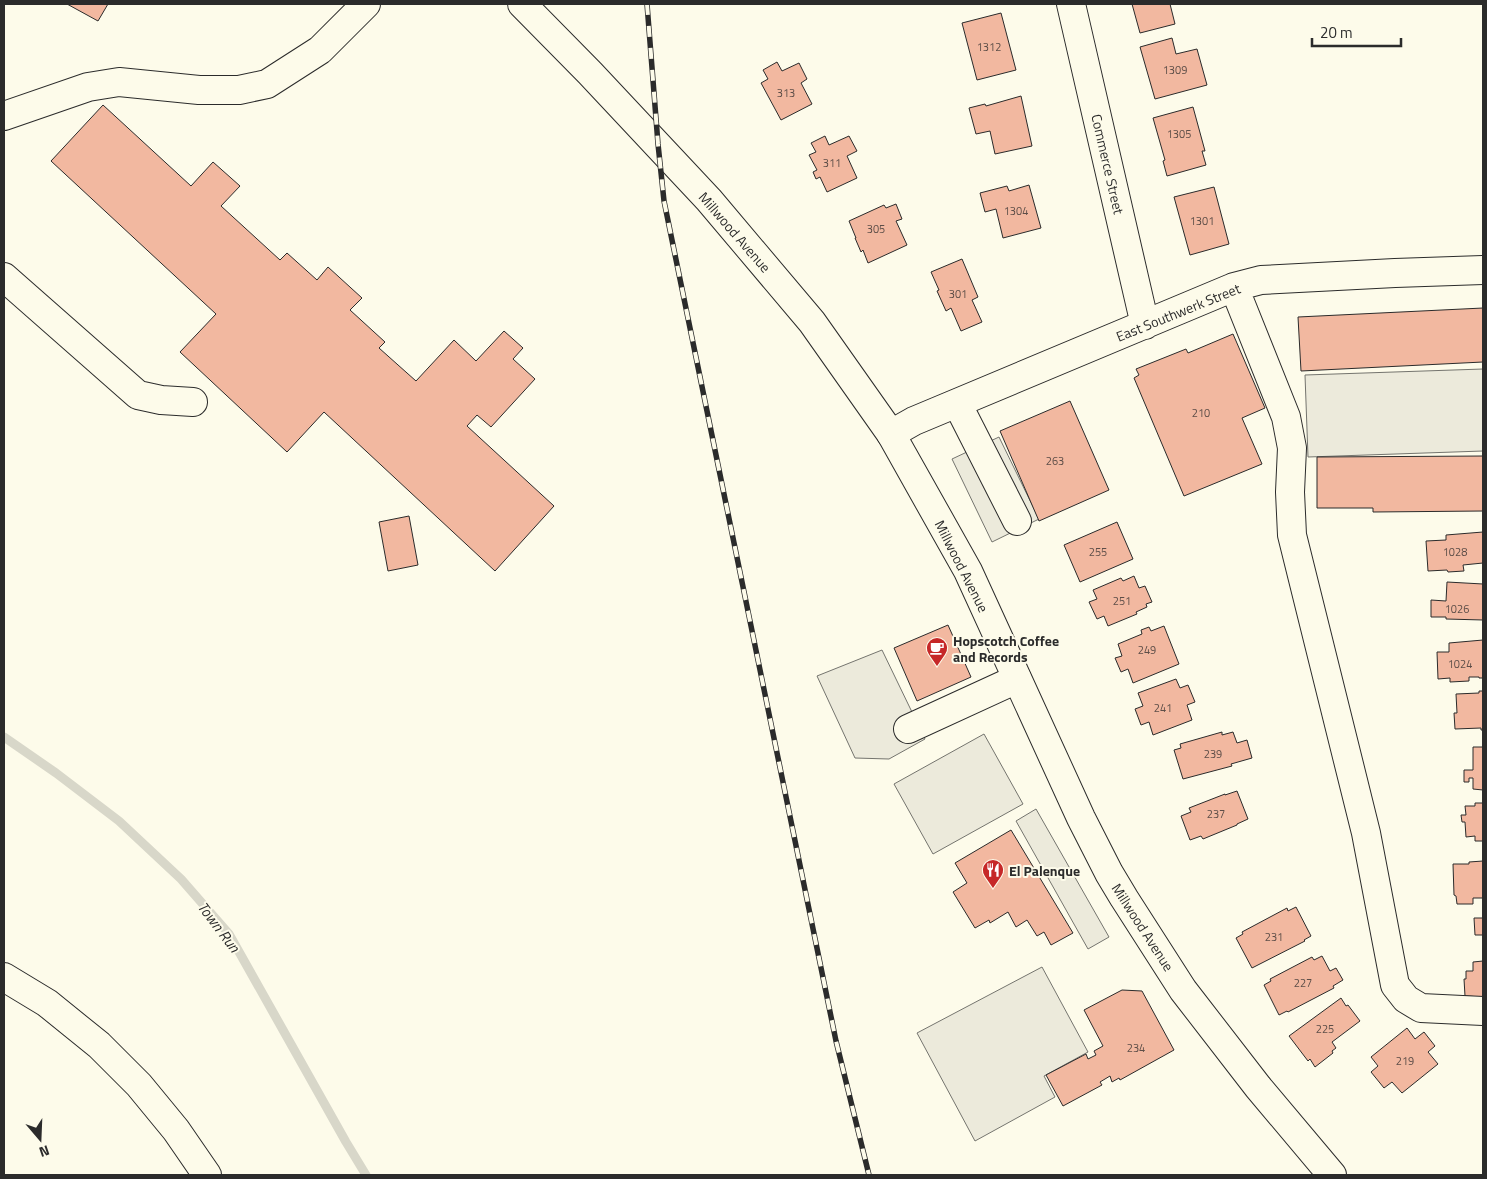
<svg xmlns="http://www.w3.org/2000/svg" width="1487" height="1179" viewBox="0 0 1487 1179" font-family="'Titillium Web',sans-serif">
  <style>
    .parking { fill: #eceadb; stroke: #74746e }
    .lines { fill: none; stroke-linecap: round; stroke-linejoin: round }
    .stream { stroke: #d8d7c9; stroke-width: 9 }
    .building { fill: #f2b8a0; stroke: #2b2b2b }
    .minor-casing { stroke: #2b2b2b; stroke-width: 30 }
    .major-casing { stroke: #2b2b2b; stroke-width: 30 }
    .minor { stroke: #fdfbea; stroke-width: 28 }
    .major { stroke: #fdfbea; stroke-width: 28 }
    .rail-casing { stroke: #2b2b2b; stroke-width: 5.5 }
    .rail { stroke: #fdfbea; stroke-width: 4; stroke-dasharray: 11; stroke-linecap: butt }
    .labels { text-anchor: middle; dominant-baseline: central; stroke-width: 4; stroke-linejoin: round; paint-order: stroke }
    .number-label { font-size: 11px; fill: #5d4e48 }
    .street-label { font-size: 14px; fill: #2b2b2b; stroke: #fdfbea }
    .poi-label { font-size: 14px; font-weight: bold; fill: #2b2b2b; stroke: #fdfbea; text-anchor: start }
    .water-label { font-size: 15px; font-style: italic; fill: #2b2b2b; stroke: #fdfbea }
  </style>
  <rect width="100%" height="100%" fill="#fdfbea"/>
  <path class="parking" d="M1483 369V451L1308 457 1305 375Z
    M999 437 1039 519 992 542 952 459Z
    M882 650 925 739 889 759 855 758 817 676Z
    M984 734 1023 804 933 854 894 784Z
    M1036 809 1109 937 1088 949 1016 821Z
    M1042 967 1088 1052 1044 1076 1055 1097 975 1141 917 1033Z"/>
  <g class="lines">
    <path class="stream" d="M4 737 56 773 119 821 181 879 229 934 346 1142 366 1175"/>
  </g>
  <path class="building" d="M67 4H108L98 21Z
    M1132 4H1170L1175 24 1140 33Z
    M1001 13 1016 70 977 80 962 23Z
    M1172 38 1176 54 1197 49 1207 85 1155 99 1140 47Z
    M777 62 782 71 799 63 807 79 801 83 812 104 781 120 761 83 768 79 763 70Z
    M1021 96 1032 146 995 154 990 131 976 134 969 108 985 104 986 106Z
    M103 105 191 186 213 162 240 186 221 206 280 260 287 253 317 280 328 267 362 298 350 310 385 342 379 348 416 381 454 340 476 361 504 331 523 348 513 359 535 379 491 427 477 415 467 426 554 506 495 571 324 412 287 452 180 352 216 314 51 161Z
    M1193 107 1205 151H1202L1206 165 1167 176 1163 161 1165 160 1153 118Z
    M825 136 829 145 849 136 857 151 847 156 857 178 827 192 820 177 816 179 813 172 817 170 809 155 816 152 811 143Z
    M1029 185 1041 228 1003 238 996 209 985 212 980 193 1007 186 1009 191Z
    M1214 187 1229 244 1190 255 1174 197Z
    M896 204 902 219 896 221 907 245 868 263 863 250 861 252 855 238H856L849 221 884 205 886 208Z
    M962 259 978 297 972 300 982 322 961 331 951 308 946 311 937 291 939 290 931 272Z
    M1483 308V362L1301 371 1298 317Z
    M1233 334 1265 408 1242 418 1262 464 1184 496 1134 378 1139 375 1136 369 1186 349 1188 353Z
    M1070 401 1109 490 1039 521 1000 431Z
    M1483 456V511L1373 512V508H1317V457Z
    M409 516 418 565 388 571 379 522Z
    M1117 522 1133 559 1080 582 1064 545Z
    M1483 532V563L1463 565 1464 571 1448 572 1447 570 1428 571 1426 541 1446 540V535Z
    M1134 576 1139 588 1145 586 1152 602 1146 604 1147 607 1136 612 1137 614 1108 626 1104 616 1097 619 1089 602 1097 599 1093 590 1121 578 1123 581Z
    M1447 582 1483 584V620L1446 619V617H1431V600L1446 601Z
    M948 625 971 677 917 701 894 648Z
    M1164 626 1179 664 1133 683 1128 669 1121 672 1115 658 1122 656 1118 644 1142 634 1141 630 1149 627 1151 631Z
    M1483 640V678H1479V677H1469V681L1450 682V678L1438 679 1437 652H1449V643Z
    M1176 679 1180 688 1188 685 1195 702 1187 705 1192 720 1153 735 1149 722 1141 725 1135 709 1143 706 1138 693Z
    M1479 691H1483V730H1481V728L1455 729 1454 713H1457L1456 694 1479 693Z
    M1222 732V735L1233 732 1237 743 1247 740 1252 758 1231 764 1232 766 1183 779 1174 750 1181 748 1180 744Z
    M1473 747H1483V790L1473 789V778H1469V782H1464V770H1473Z
    M1237 791 1248 819 1237 824V825L1203 839 1201 836 1190 840 1181 816 1191 812 1189 808 1225 794V795Z
    M1475 803H1483V841H1475V836L1466 837 1465 822H1462L1461 815H1466L1465 806H1475Z
    M1011 830 1073 933 1051 945 1044 932 1037 936 1027 920 1016 927 1008 912 990 923 989 920 975 928 953 892 967 883 955 863Z
    M1483 861V898H1473V904H1457L1456 896 1454 895 1453 864H1469V862Z
    M1296 907 1311 936 1304 940 1305 941 1252 968 1236 938 1243 934 1242 932 1287 908 1288 911Z
    M1483 914V935H1475L1474 918H1483Z
    M1322 956 1330 971 1336 968 1343 980 1333 986 1334 988 1288 1012 1287 1011 1279 1015 1264 985 1271 981 1270 979 1312 957 1314 960Z
    M1483 961V997L1465 996 1464 979H1466V971H1473V962Z
    M1122 990 1142 991 1174 1050 1120 1080 1119 1078 1112 1082 1110 1076 1100 1082 1102 1085 1063 1106 1046 1075 1086 1054 1088 1059 1096 1055 1094 1051 1103 1046 1084 1010Z
    M1341 998 1346 1006 1348 1005 1360 1021 1332 1042 1336 1048 1332 1051 1333 1053 1315 1067 1310 1059 1308 1061 1289 1036Z
    M1407 1028 1415 1039 1424 1032 1435 1046 1428 1052 1438 1064 1402 1093 1392 1082 1384 1088 1371 1072 1378 1066 1371 1057Z"/>
  <g class="lines">
    <g class="minor-casing">
      <path id="minor" d="M1071 4 1145 325
        M4 116 88 87 119 82 199 90H239L267 84 320 50 366 4
        M4 277 138 395 161 400 193 402
        M1234 287 1286 417 1292 448 1290 492 1292 535 1366 833 1395 985 1406 999 1421 1008 1483 1011
        M957 403 1017 521
        M891 434 914 421 1234 287 1261 280 1395 273 1483 270
        M908 729 1017 679
        M4 977 47 1003 99 1045 139 1085 176 1130 207 1175"/>
    </g>
    <g class="major-casing">
      <path id="major" d="M522 4 590 73 709 200 812 322 891 434 968 571 1081 818 1109 873 1124 898 1183 990 1258 1087 1332 1175"/>
    </g>
    <use href="#minor" class="minor"/>
    <use href="#major" class="major"/>
    <g class="rail-casing">
      <path id="rail" d="M647 4 658 144 664 201 836 1041 869 1175"/>
    </g>
    <use href="#rail" class="rail"/>
  </g>
  <defs>
    <g id="cafe-pin" transform="scale(1.125)"><path d="M0 17L-7.5 6A9.5 9.5 0 1 1 7.5 6Z" fill="#c62828" stroke="#fdfbea"/><path d="M-5.5-4.5H6V0H3Q3 3.5 0 3.5H-2.5Q-5.5 3.5-5.5 0ZM3-3.2v2h1.7v-2ZM-6 4.5H4V6H-6Z" fill="#fff"/></g>
    <g id="restaurant-pin" transform="scale(1.125)"><path d="M0 17L-7.5 6A9.5 9.5 0 1 1 7.5 6Z" fill="#c62828" stroke="#fdfbea"/><path d="M-5-6h1v4h1v-4h1v4h1v-4h1v5L-1.5 .5V6h-2V.5L-5-1ZM5-6V6H3V1.5H1.5Q1.5-4 5-6Z" fill="#fff"/></g>
  </defs>
  <g fill-rule="evenodd">
    <use href="#cafe-pin" x="937" y="648"/>
    <use href="#restaurant-pin" x="993" y="870"/>
  </g>
  <g class="labels">
    <g class="number-label">
      <text x="989" y="47">1312</text>
      <text x="1175" y="70">1309</text>
      <text x="786" y="93">313</text>
      <text x="1179" y="134">1305</text>
      <text x="832" y="163">311</text>
      <text x="1016" y="211">1304</text>
      <text x="1202" y="221">1301</text>
      <text x="876" y="229">305</text>
      <text x="958" y="294">301</text>
      <text x="1201" y="413">210</text>
      <text x="1055" y="461">263</text>
      <text x="1098" y="552">255</text>
      <text x="1455" y="552">1028</text>
      <text x="1122" y="601">251</text>
      <text x="1457" y="609">1026</text>
      <text x="1147" y="650">249</text>
      <text x="1460" y="664">1024</text>
      <text x="1163" y="708">241</text>
      <text x="1213" y="754">239</text>
      <text x="1216" y="814">237</text>
      <text x="1274" y="937">231</text>
      <text x="1303" y="983">227</text>
      <text x="1325" y="1029">225</text>
      <text x="1136" y="1048">234</text>
      <text x="1405" y="1061">219</text>
    </g>
    <g class="street-label">
      <text transform="translate(1108 164) rotate(77)">Commerce Street</text>
      <text transform="translate(735 232) rotate(49)">Millwood Avenue</text>
      <text transform="translate(1178 312) rotate(-22)">East Southwerk Street</text>
      <text transform="translate(962 566) rotate(63)">Millwood Avenue</text>
      <text transform="translate(1143 927) rotate(57)">Millwood Avenue</text>
    </g>
    <g class="poi-label">
      <text x="953" y="640">Hopscotch Coffee<tspan x="953" dy="16">and Records</tspan></text>
      <text x="1009" y="870">El Palenque</text>
    </g>
    <g class="water-label">
      <text transform="translate(219 927) rotate(53)">Town Run</text>
    </g>
  </g>
  <rect width="1487" height="1179" fill="none" stroke="#2b2b2b" stroke-width="10"/>
  <g transform="translate(40 1139) rotate(161)" stroke="#fdfbea" stroke-width="4" paint-order="stroke">
  <path d="M0-4L9 19L0 12L-9 19Z" fill="#2b2b2b"/>
  <text y="-8" font-size="14" font-weight="bold" text-anchor="middle" fill="#2b2b2b">N</text>
  </g>
  <path d="M1312 38v8h89v-8" fill="none" stroke="#2b2b2b" stroke-width="2.5"/>
  <text x="1320" y="38" font-size="15" fill="#2b2b2b" stroke="#fdfbea" stroke-width="4" paint-order="stroke">20 m</text>
</svg>
